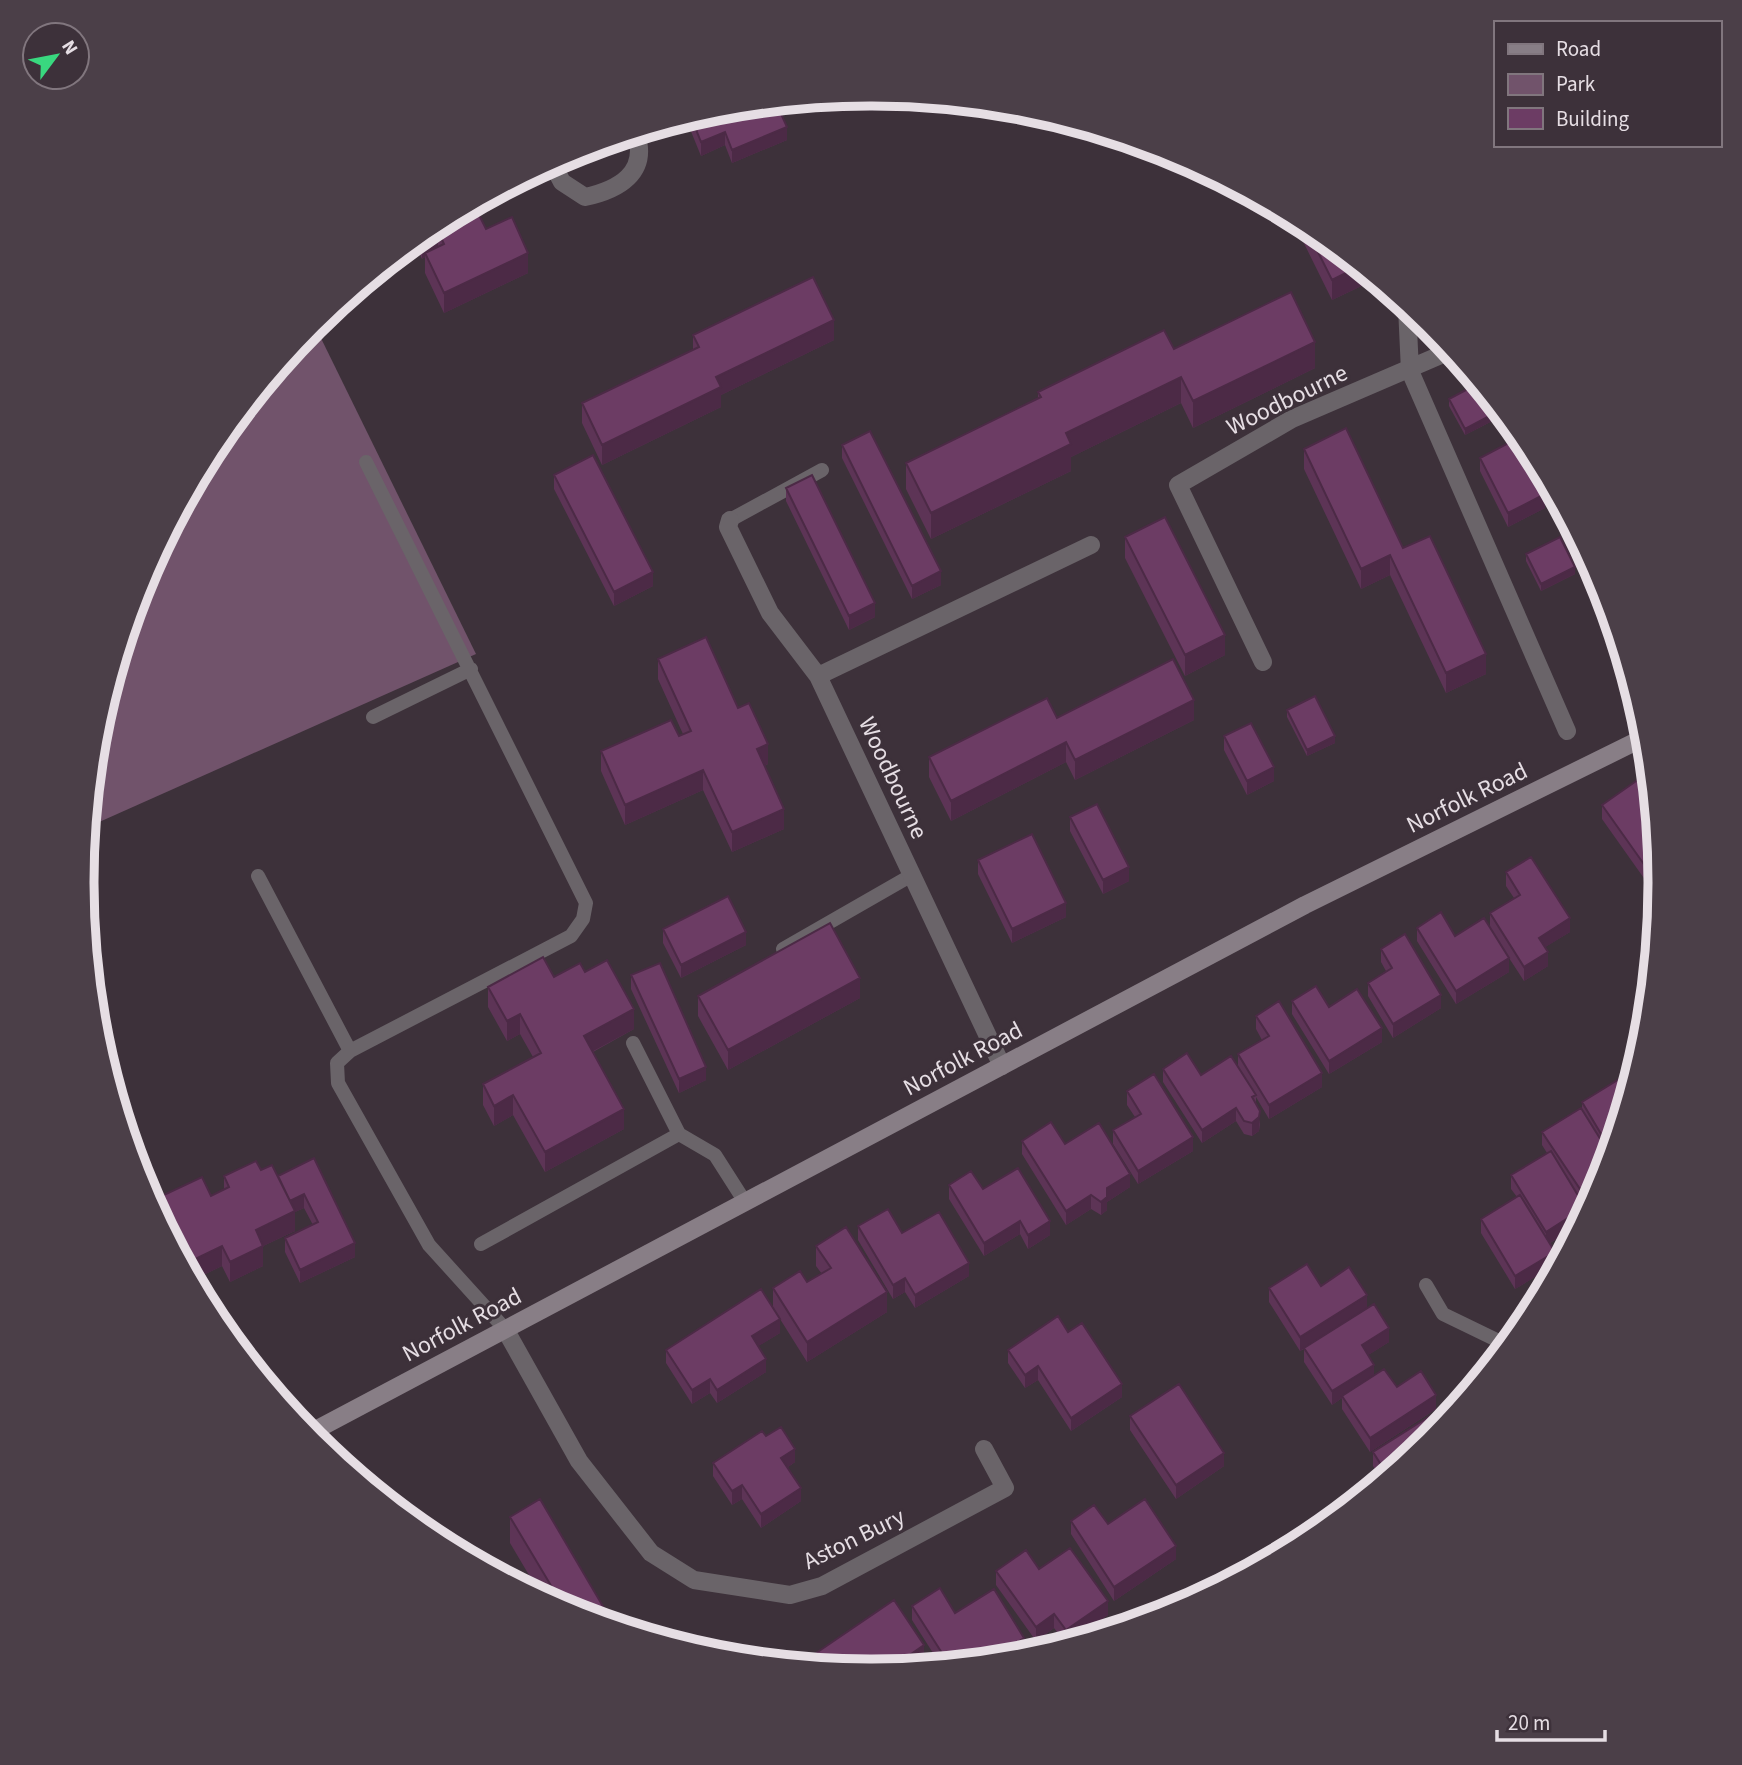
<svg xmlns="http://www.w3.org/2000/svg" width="1742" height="1765" viewBox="0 0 1742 1765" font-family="'Source Sans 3',sans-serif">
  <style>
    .green { fill: #71536b }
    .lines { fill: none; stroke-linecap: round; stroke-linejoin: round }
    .service { stroke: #6a6469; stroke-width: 14 }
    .minor { stroke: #6a6469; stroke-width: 18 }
    .secondary { stroke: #887e86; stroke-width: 18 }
    .wall { fill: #5d3456 }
    .shaded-wall { fill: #4c2a46 }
    .building { fill: #6c3c64; stroke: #4c2a46; stroke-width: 2 }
    .labels { text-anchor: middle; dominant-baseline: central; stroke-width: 6; stroke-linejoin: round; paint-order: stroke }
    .street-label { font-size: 24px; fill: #e6dee4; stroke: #3d313a }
    .rim { fill: none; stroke: #e6dee4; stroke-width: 9 }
  </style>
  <rect width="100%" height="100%" fill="#3d313a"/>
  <path class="green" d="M314 324 476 654 88 827 97 728 142 580 215 444Z"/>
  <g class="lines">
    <path class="service" d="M366 462 586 903 583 919 571 936 350 1051 337 1063 338 1083 429 1245 505 1329
      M730 520 822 470
      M373 717 471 669
      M258 876 350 1051
      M783 949 912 875
      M633 1043 679 1134 715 1155 745 1202
      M481 1244 679 1134
      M1426 1285 1443 1314 1507 1345"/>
    <path class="minor" d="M552 163 562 182 585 197C618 190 649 173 636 134
      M1407 307 1410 371 1567 731
      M730 520 728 527 770 613 818 676 1002 1066
      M1263 662 1178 485 1292 419 1450 351
      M818 676 1091 545
      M505 1329 579 1461 651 1553 694 1580 790 1595 822 1586 1005 1488 984 1449"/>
    <path class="secondary" d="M308 1434 1305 905 1645 737"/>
  </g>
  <path class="wall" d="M718 109 760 112 787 140 732 163 725 145 701 156 690 129V117Z
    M1259 200 1278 210 1266 215Z
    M1291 217 1310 227 1374 280 1332 300Z
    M433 226 486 229 528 273 444 313 425 273V257L422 259 414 242Z
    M693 335 834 340 721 395V407L602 465 582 423V403L693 350Z
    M1174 349 1315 368 1193 428 1181 403 1071 457V471L931 539 906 489V463L1038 398V392Z
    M1449 399 1502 414V416L1465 435 1449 406Z
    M842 445 941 585 912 599 842 458Z
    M1304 449 1403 548 1486 674 1446 693 1390 575 1361 589 1304 469Z
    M1480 458 1545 508 1508 527 1480 471Z
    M554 475 653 586 614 606 554 489Z
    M786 488 875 617 849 630 786 501Z
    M1125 537 1225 655 1185 676 1125 558Z
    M1526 554 1575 574 1541 591 1526 561Z
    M658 659 738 708 768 764 764 766 784 829 732 852 703 790 625 825 601 771V751L679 736 683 734 658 679Z
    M1287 710 1335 743 1307 756 1287 717Z
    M1057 718 1194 720 1075 780 1066 762 951 821 929 777V757Z
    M1224 736 1274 781 1247 795 1224 750Z
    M1602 805 1660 883 1659 887 1653 891 1602 819Z
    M1070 817 1129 881 1103 894 1070 831Z
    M978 860 1066 917 1012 943 978 874Z
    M1506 872 1570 932 1545 947 1548 966 1524 981 1509 958V972L1456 1004 1417 941V928L1455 936 1490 927V913L1514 898 1506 886Z
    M1659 890 1657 909 1655 906V893Z
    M663 929 746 945 681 978 663 943Z
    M1381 949 1441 1008 1393 1038 1368 996V983L1386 971 1381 962Z
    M585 972 634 1029 593 1052 624 1129 545 1172 513 1115 494 1126 483 1105V1084L533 1057 520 1034 507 1041 488 1007V987Z
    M631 975 706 1080 679 1093 631 989Z
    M698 996 860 998 728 1070 698 1016Z
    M1292 1001 1329 1007 1382 1042 1329 1074 1292 1014Z
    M1256 1016 1322 1087 1269 1119 1256 1097V1104L1260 1124 1259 1131 1252 1136 1244 1134 1236 1121 1202 1143 1163 1082V1069L1201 1075 1238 1067V1054L1262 1040 1256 1029Z
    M1634 1072 1600 1185 1582 1202 1585 1211 1578 1226 1550 1243 1555 1265 1515 1289 1481 1233V1219L1517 1197 1511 1189V1175L1547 1153 1542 1145V1132L1582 1109V1102L1626 1085V1077Z
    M1127 1091 1193 1151 1138 1184 1113 1144V1130L1135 1117 1127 1105Z
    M1022 1141 1065 1144 1130 1187 1107 1202V1210L1101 1215 1091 1209 1066 1225 1022 1154Z
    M314 1158 355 1257 300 1283 285 1252V1238L313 1225 304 1208 295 1212V1231L263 1246V1266L230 1282 222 1266 193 1280 151 1201 211 1196 224 1190V1176L261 1170 278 1176Z
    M949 1185 983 1189 1050 1235 1028 1249 1020 1234 984 1256 949 1199Z
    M858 1226 902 1233 969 1276 915 1308 905 1292 893 1299 858 1240Z
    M816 1246 887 1312 807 1362 775 1311 780 1333 758 1346 766 1372 717 1403 710 1393 692 1404 666 1363V1350L773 1308V1288L807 1282 822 1274 816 1266Z
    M1321 1286 1367 1308 1389 1342 1368 1355 1374 1375 1436 1409 1370 1452 1342 1409V1398L1332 1405 1304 1362V1349L1300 1351 1269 1302V1288Z
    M1068 1332 1122 1397 1071 1431 1038 1380 1025 1388 1008 1363V1350Z
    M1130 1416 1224 1466 1176 1499 1130 1430Z
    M766 1436 795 1462 788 1467 801 1501 761 1528 742 1499 732 1505 713 1476V1463Z
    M1428 1441 1381 1479 1373 1466V1452Z
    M510 1517 611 1624 569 1611 542 1597 510 1543Z
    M1071 1521 1176 1559 1114 1601 1071 1534Z
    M1039 1569 1108 1615 1067 1643 1066 1644 1054 1628 1036 1641 996 1585V1571Z
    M912 1606 955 1613 1024 1652 1017 1657 940 1664 912 1620Z"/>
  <path class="shaded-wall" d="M787 127V140L732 163V150Z
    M725 132V145L701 156V142Z
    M1266 204 1278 210 1266 215Z
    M438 231V251L425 253V257L422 259V239Z
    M528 253V273L444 313V293Z
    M1358 267 1374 280 1332 300V280Z
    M834 320V340L721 395V407L602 465V445L716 377Z
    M1315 342V368L1193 428V401Z
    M1181 377V403L1071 457V471L931 539V513L1066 433Z
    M1499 411 1502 414V416L1465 435V429Z
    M1545 494V508L1508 527V513Z
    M1390 555V575L1361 589V569Z
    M1575 567V574L1541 591V584Z
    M941 571V585L912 599V586Z
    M653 572V586L614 606V592Z
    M875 603V617L849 630V616Z
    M1225 635V655L1185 676V655Z
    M1486 654V674L1446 693V673Z
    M1194 700V720L1075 780V760Z
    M1335 736V743L1307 756V750Z
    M1066 742V762L951 821V801Z
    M768 744V764L757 769V749Z
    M1274 767V781L1247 795V781Z
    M703 770V790L625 825V805Z
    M784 809V829L732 852V832Z
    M1129 867V881L1103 894V880Z
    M1659 873V887L1653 891V877Z
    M1066 903V917L1012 943V929Z
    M1570 918V932L1539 951V938Z
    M746 932V945L681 978V965Z
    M1548 952V966L1524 981V967Z
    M1509 958V972L1456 1004V991Z
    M860 978V998L728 1070V1050Z
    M1441 995V1008L1393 1038V1024Z
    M634 1009V1029L584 1056V1036Z
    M520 1014V1034L507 1041V1021Z
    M1382 1028V1042L1329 1074V1061Z
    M706 1067V1080L679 1093V1079Z
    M1322 1073V1087L1269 1119V1105Z
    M513 1095V1115L494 1126V1106Z
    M1236 1108V1121L1202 1143V1130Z
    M624 1109V1129L545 1172V1152Z
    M1260 1111 1259 1131 1252 1136V1123Z
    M1193 1137V1151L1138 1184V1171Z
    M1603 1173 1600 1185 1596 1191 1580 1203V1189Z
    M1130 1174V1187L1107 1202V1210L1101 1215V1202L1107 1188Z
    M304 1194V1208L295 1212V1231L263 1246V1266L230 1282V1262L256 1230 287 1202Z
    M1091 1195V1209L1066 1225V1211Z
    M1585 1207V1211L1578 1226 1546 1245V1232Z
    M1020 1221V1234L984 1256V1243Z
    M1050 1221V1235L1028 1249V1235Z
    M355 1243V1257L300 1283V1270Z
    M222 1246V1266L193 1280 185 1264Z
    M1555 1252V1265L1515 1289V1276Z
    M969 1263V1276L915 1308V1295Z
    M905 1278V1292L893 1299V1285Z
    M887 1292V1312L807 1362V1342Z
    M1367 1295V1308L1300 1351V1337Z
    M780 1319V1333L752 1350V1336Z
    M1389 1328V1342L1362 1359V1345Z
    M766 1359V1372L717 1403V1390Z
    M1374 1365V1378L1342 1396V1398L1332 1405V1391Z
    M1038 1366V1380L1025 1388V1375Z
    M710 1379V1393L692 1404V1390Z
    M1122 1384V1397L1071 1431V1418Z
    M1436 1395V1409L1370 1452V1438Z
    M795 1449V1462L781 1472V1458Z
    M1224 1453V1466L1176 1499V1485Z
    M742 1485V1499L732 1505V1491Z
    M801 1488V1501L761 1528V1514Z
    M1176 1546V1559L1114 1601V1587Z
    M1108 1601V1615L1066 1644V1630Z
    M1054 1614V1628L1036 1641V1627Z
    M1024 1638V1652L1017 1657 991 1659Z
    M924 1645V1665L922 1666 888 1670Z"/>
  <path class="building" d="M757 105 760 112 777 105 787 127 732 150 725 132 701 142 691 117 718 109Z
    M474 205 486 229 512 217 528 253 444 293 425 253 444 244 438 231 422 239 421 237 433 226Z
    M1304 224 1310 227 1358 267 1332 280Z
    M813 277 834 320 716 377 721 387 602 445 582 403 699 347 693 335Z
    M1291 292 1315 342 1193 401 1181 377 1066 433 1071 444 931 513 906 463 1041 397 1038 392 1164 330 1174 349Z
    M1477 384 1499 411 1465 429 1449 399Z
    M1346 428 1403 548 1430 536 1486 654 1446 673 1390 555 1361 569 1304 449Z
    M870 431 941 571 912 586 842 445Z
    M1516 439 1545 494 1508 513 1480 458Z
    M593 455 653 572 614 592 554 475Z
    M812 475 875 603 849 616 786 488Z
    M1165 517 1225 635 1185 655 1125 537Z
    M1560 537 1575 567 1541 584 1526 554Z
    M706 637 738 708 749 703 768 744 757 749 784 809 732 832 703 770 625 805 601 751 671 720 679 736 691 731 658 659Z
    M1173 659 1194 700 1075 760 1066 742 951 801 929 757 1047 698 1057 718Z
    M1315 696 1335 736 1307 750 1287 710Z
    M1251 723 1274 767 1247 781 1224 736Z
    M1649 772 1659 873 1653 877 1602 805Z
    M1097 804 1129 867 1103 880 1070 817Z
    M1032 834 1066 903 1012 929 978 860Z
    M1531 857 1570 918 1539 938 1548 952 1524 967 1490 913 1520 895 1506 872Z
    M728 896 746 932 681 965 663 929Z
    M1441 912 1455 936 1484 918 1509 958 1456 991 1417 928Z
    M830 923 860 978 728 1050 698 996Z
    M1405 934 1441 995 1393 1024 1368 983 1392 968 1381 949Z
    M543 957 554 977 580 963 585 972 607 960 634 1009 584 1036 624 1109 545 1152 513 1095 494 1106 483 1084 541 1053 520 1014 507 1021 488 987Z
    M660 963 706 1067 679 1079 631 975Z
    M1316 986 1329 1007 1357 989 1382 1028 1329 1061 1292 1001Z
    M1279 1001 1322 1073 1269 1105 1238 1054 1269 1036 1256 1016Z
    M1187 1053 1201 1075 1231 1056 1256 1095 1252 1097 1260 1111 1259 1117 1252 1123 1244 1121 1236 1108 1202 1130 1163 1069Z
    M1634 1072 1630 1084 1626 1077Z
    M1154 1074 1193 1137 1138 1171 1113 1130 1141 1114 1127 1091Z
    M1621 1078 1628 1090 1610 1149 1582 1102Z
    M1581 1108 1609 1153 1603 1173 1580 1189 1542 1132Z
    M1051 1122 1065 1144 1099 1123 1130 1174 1107 1188V1197L1101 1202 1091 1195 1066 1211 1022 1141Z
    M1551 1151 1585 1207 1546 1232 1511 1175Z
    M314 1158 355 1243 300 1270 285 1238 318 1222 304 1194 290 1201 278 1176Z
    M256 1161 261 1170 272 1165 295 1211 256 1230 263 1246 230 1262 222 1246 185 1264 151 1201 202 1177 211 1196 229 1187 224 1176Z
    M1018 1168 1050 1221 1028 1235 1020 1221 984 1243 949 1185 971 1171 983 1189Z
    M1520 1195 1555 1252 1515 1276 1481 1219Z
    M888 1209 902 1233 939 1212 969 1263 915 1295 905 1278 893 1285 858 1226Z
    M846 1227 887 1292 807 1342 773 1288 800 1271 807 1282 831 1268 816 1246Z
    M1307 1264 1321 1286 1349 1267 1367 1295 1300 1337 1269 1288Z
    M761 1289 780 1319 752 1336 766 1359 717 1390 710 1379 692 1390 666 1350Z
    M1374 1304 1389 1328 1362 1345 1374 1365 1332 1391 1304 1348Z
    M1058 1316 1068 1332 1082 1323 1122 1384 1071 1418 1038 1366 1025 1375 1008 1350Z
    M1384 1369 1397 1387 1421 1371 1436 1395 1370 1438 1342 1396Z
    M1179 1384 1224 1453 1176 1485 1130 1416Z
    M1438 1411 1445 1421 1428 1441 1387 1474 1373 1452Z
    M781 1427 795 1449 781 1458 801 1488 761 1514 742 1485 732 1491 713 1463 762 1431 766 1436Z
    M540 1499 611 1620 606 1622 565 1609 510 1517Z
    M1145 1499 1176 1546 1114 1587 1071 1521 1094 1505 1108 1524Z
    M1070 1548 1108 1601 1066 1630 1054 1614 1036 1627 996 1571 1026 1550 1039 1569Z
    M529 1578 539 1595 518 1584Z
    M940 1588 955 1613 994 1589 1024 1638 991 1659 949 1664 912 1606Z
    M894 1600 924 1645 888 1670 871 1671 800 1664Z"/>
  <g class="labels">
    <g class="street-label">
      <text transform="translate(1287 400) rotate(-26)">Woodbourne</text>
      <text transform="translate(893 778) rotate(65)">Woodbourne</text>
      <text transform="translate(1467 798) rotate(-26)">Norfolk Road</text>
      <text transform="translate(963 1059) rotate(-28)">Norfolk Road</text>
      <text transform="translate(462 1325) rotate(-28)">Norfolk Road</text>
      <text transform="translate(854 1539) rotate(-26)">Aston Bury</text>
    </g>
  </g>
  <path d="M0 0H1742V1765H0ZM870 106H872A776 776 0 0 1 1648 882V883A776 776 0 0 1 872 1659H870A776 776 0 0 1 94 883V882A776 776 0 0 1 870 106Z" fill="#4b3f48" fill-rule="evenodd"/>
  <path class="rim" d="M870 106H872A776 776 0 0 1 1648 882V883A776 776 0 0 1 872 1659H870A776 776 0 0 1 94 883V882A776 776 0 0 1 870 106Z"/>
  <rect x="1494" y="21" width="228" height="126" fill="#3d313a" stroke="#81767e" stroke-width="2"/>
  <rect x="1508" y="44" width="35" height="10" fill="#887e86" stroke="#81767e" stroke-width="2"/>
  <text x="1556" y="56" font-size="21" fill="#e6dee4">Road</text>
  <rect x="1508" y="74" width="35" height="21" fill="#71536b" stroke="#81767e" stroke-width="2"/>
  <text x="1556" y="91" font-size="21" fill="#e6dee4">Park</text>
  <rect x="1508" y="108" width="35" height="21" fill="#6c3c64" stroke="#81767e" stroke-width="2"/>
  <text x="1556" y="126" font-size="21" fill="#e6dee4">Building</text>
  <g transform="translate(56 56) rotate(58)"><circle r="33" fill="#3d313a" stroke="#81767e" stroke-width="2"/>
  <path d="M0-5L12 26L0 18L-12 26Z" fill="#39d87f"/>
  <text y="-10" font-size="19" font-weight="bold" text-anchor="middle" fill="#e6dee4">N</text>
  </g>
  <path d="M1497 1730v10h108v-10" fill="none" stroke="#e6dee4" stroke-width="3.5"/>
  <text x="1508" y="1730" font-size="21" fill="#e6dee4" stroke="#3d313a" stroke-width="5" paint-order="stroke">20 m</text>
</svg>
